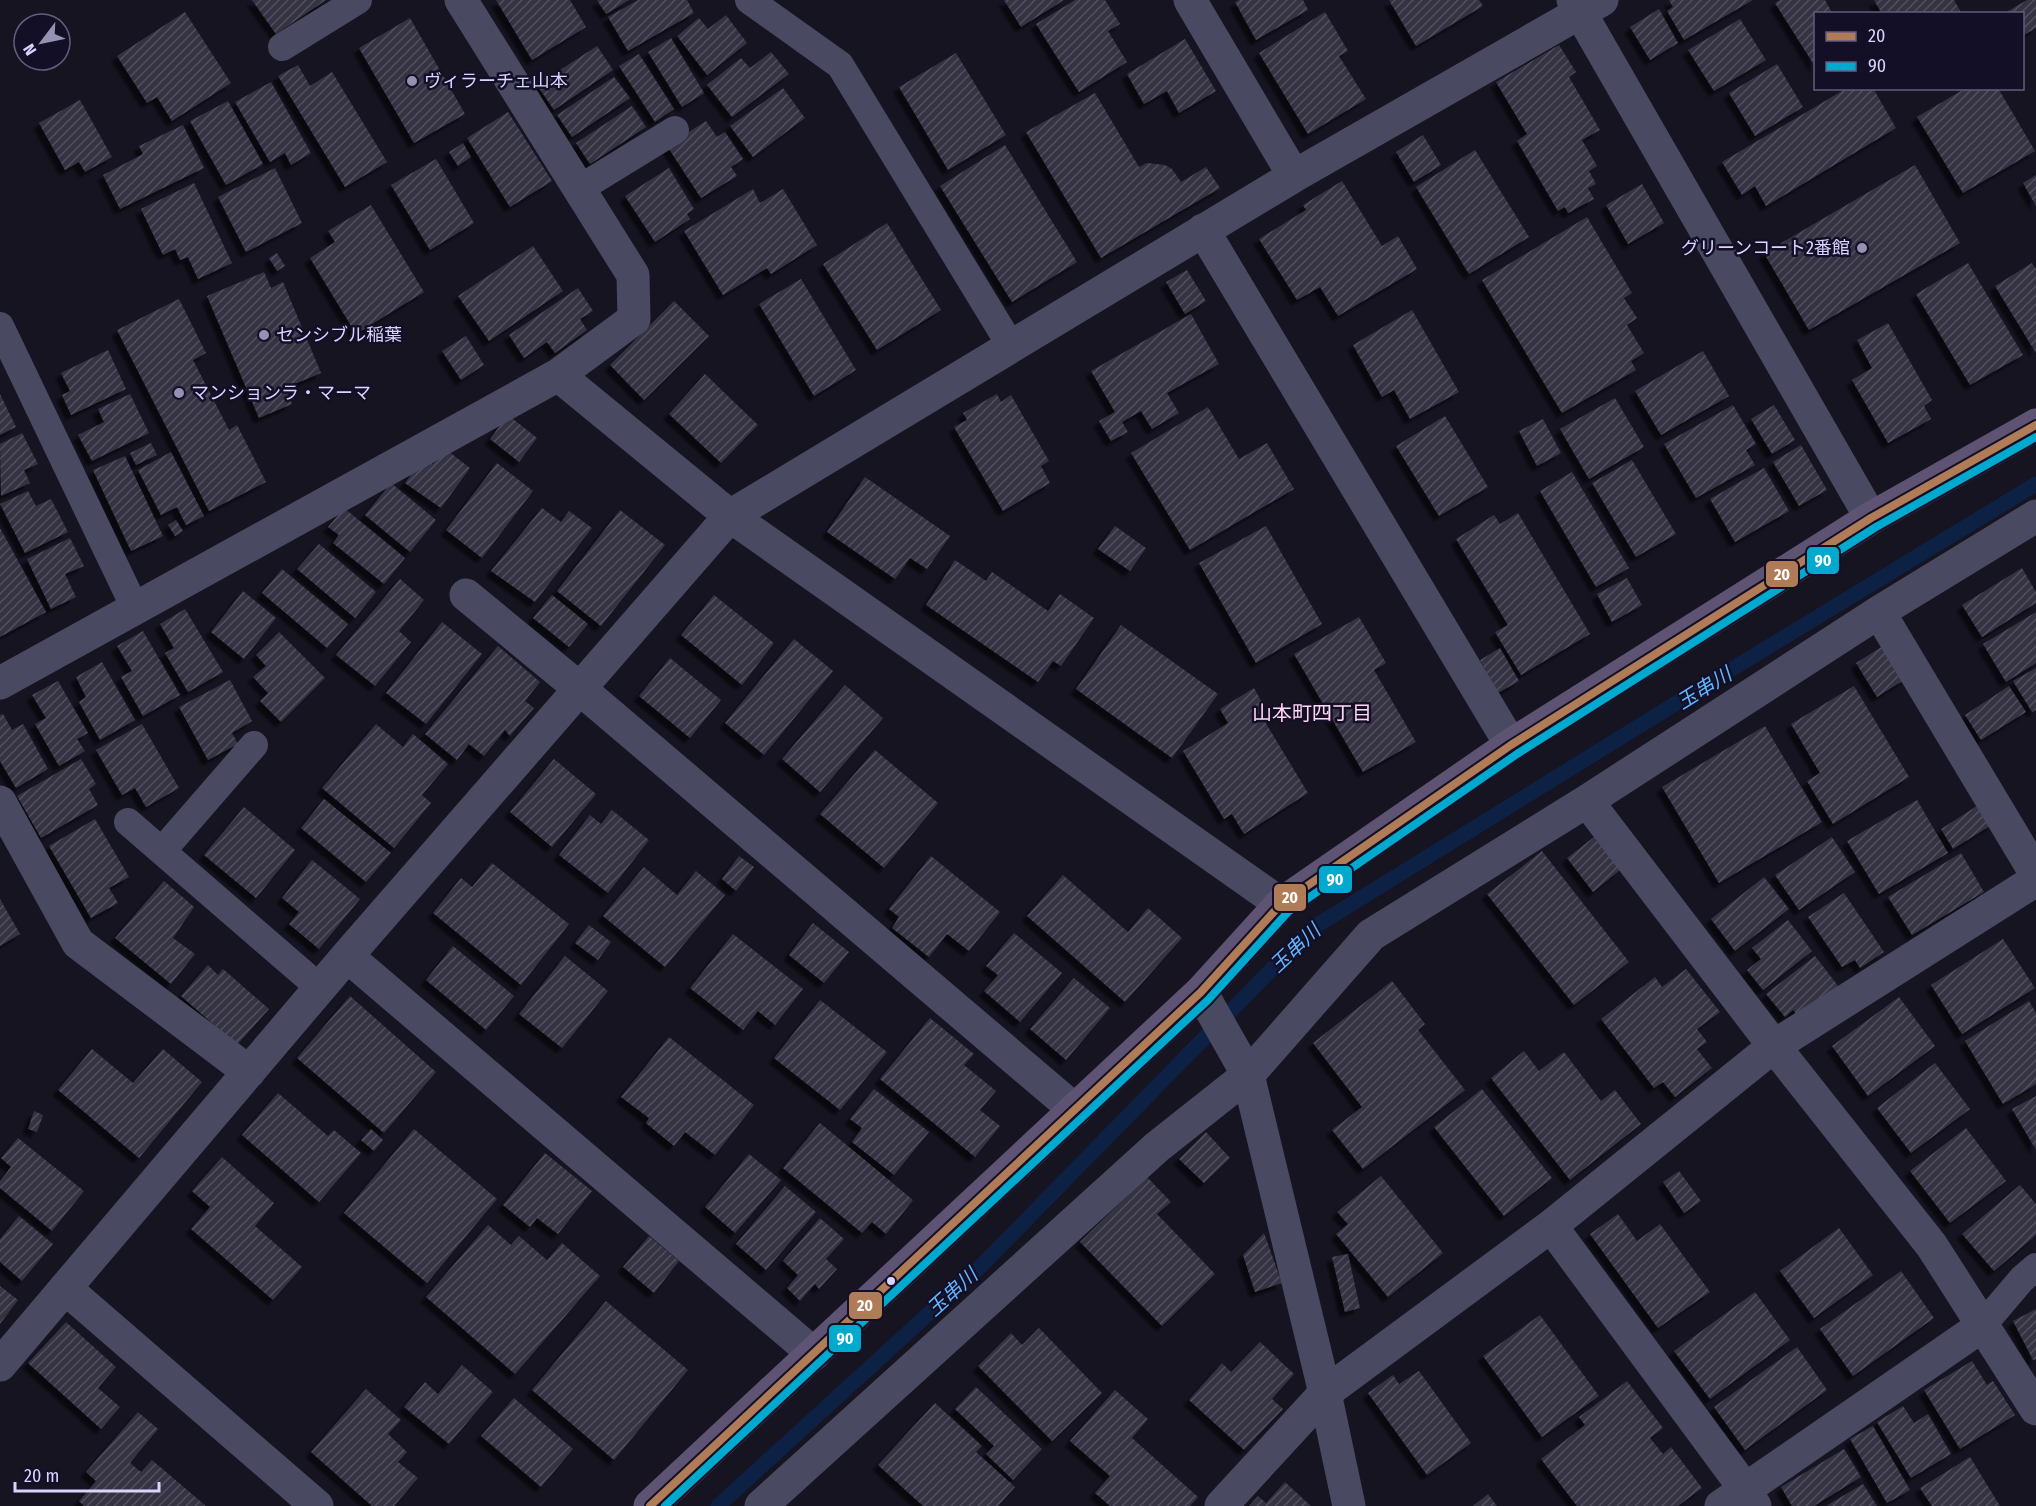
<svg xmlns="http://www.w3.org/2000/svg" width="2036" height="1506" viewBox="0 0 2036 1506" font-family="'Fira Sans Condensed','Noto Sans JP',sans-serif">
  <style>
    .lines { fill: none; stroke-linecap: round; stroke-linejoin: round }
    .stream { stroke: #0d2144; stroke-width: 15 }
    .building { fill: url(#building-hatch); filter: url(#shadow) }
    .lane { stroke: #4a4962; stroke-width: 28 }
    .street { stroke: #4a4962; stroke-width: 33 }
    .primary { stroke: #5e5373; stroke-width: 33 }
    .bus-1-casing { stroke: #130f26; stroke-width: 12 }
    .bus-2-casing { stroke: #130f26; stroke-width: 12 }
    .bus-1 { stroke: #b07c57; stroke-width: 8 }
    .bus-2 { stroke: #00a9ce; stroke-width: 8 }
    .poi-dot { fill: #9591b1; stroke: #130f26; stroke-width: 2 }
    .bus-dot { fill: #d9d4ff; stroke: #130f26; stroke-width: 2 }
    .labels { text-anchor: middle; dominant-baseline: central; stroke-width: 5; stroke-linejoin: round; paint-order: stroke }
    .poi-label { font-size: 18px; fill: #d9d4ff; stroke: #130f26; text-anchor: start }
    .water-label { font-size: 20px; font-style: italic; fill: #62b6ff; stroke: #130f26 }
    .neighbourhood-label { font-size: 20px; fill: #ffd6f0; stroke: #130f26 }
    .line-badge { stroke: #130f26; stroke-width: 2 }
    .badge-label { font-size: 16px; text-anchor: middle; font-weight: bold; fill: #fff }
  </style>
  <defs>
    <pattern id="building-hatch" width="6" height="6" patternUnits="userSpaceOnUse" patternTransform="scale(1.5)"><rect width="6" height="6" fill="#343243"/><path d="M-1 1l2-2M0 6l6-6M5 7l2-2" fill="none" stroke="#514f5f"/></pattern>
    <filter id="shadow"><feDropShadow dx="-5.5" dy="5.5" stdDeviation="1.5" flood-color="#0009"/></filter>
  </defs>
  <rect width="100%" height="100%" fill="#161421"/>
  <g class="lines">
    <path class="stream" d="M718 1506 983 1264 1311 929 1691 694 2036 484"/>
  </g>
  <path class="building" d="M252 0H326L276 34Z
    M496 0H570L586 27 532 60Z
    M597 0H629L606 14Z
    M638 0H687L694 13 628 51 608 17Z
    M1004 0H1064L1021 27Z
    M1075 0H1105L1120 24 1108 31 1127 62 1079 92 1036 24Z
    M1239 0H1303L1308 10 1256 40 1235 2Z
    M1389 0H1479L1483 6 1416 46Z
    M1669 0H1753L1684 40 1667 11 1673 7Z
    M1780 0H1825L1833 14H1816V68L1775 3Z
    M1874 0H1954L1962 14H1882Z
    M2027 0H2036V28L2022 36V14H2003Z
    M1659 9 1678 43 1650 60 1630 27Z
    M185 12 231 83 172 121 157 97 147 103 117 56Z
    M1325 12 1348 51 1339 56 1366 99 1308 134 1259 53Z
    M726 15 747 43 707 75 677 36 699 18 708 29Z
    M410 18 465 114 414 143 359 48Z
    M1740 19 1766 60 1714 91 1688 50Z
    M671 38 704 93 682 107 648 52Z
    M1185 39 1216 91 1179 113 1167 91 1144 104 1127 74Z
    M1559 45 1576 72 1569 77 1600 130 1582 140 1597 166 1589 171 1596 184 1588 188 1594 199 1568 213 1565 207 1558 211 1517 141 1527 134 1496 82Z
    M597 46 613 70 554 110 537 85Z
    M771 52 789 74 732 117 707 85 741 58 750 68Z
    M956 53 1006 135 948 170 899 87Z
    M639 54 674 109 655 122 619 66Z
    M1777 64 1803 107 1755 136 1729 93Z
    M298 65 310 86 332 72 387 162 345 187 278 76Z
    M614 77 630 98 572 137 557 115Z
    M271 82 311 153 291 165 285 153 270 162 235 102Z
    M783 88 805 118 753 157 730 126Z
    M1847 88H1873L1896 128 1766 206 1755 186 1742 195 1722 162Z
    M1966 88H1998L2035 151 1963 193 1917 117Z
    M1095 93 1139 167 1147 163 1165 165 1172 169 1181 182 1206 167 1220 188 1101 258 1026 132Z
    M80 100 112 157 85 172 79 162 65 170 39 123Z
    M228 101 263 164 226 185 190 121Z
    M632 106 646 127 590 164 576 143Z
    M508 112 552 181 510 207 467 138Z
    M706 121 717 137 725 132 743 159 731 167 737 176 701 198 667 146Z
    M183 125 204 168 120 209 103 175 143 154 139 146Z
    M1423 135 1441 165 1414 182 1396 152Z
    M463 143 471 157 458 166 449 152Z
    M1005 145 1077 262 1012 302 940 186Z
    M1475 150 1529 237 1469 274 1416 187Z
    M436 159 474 223 430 250 391 185Z
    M1915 165 1960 243 1809 330 1764 253Z
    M275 168 302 223 246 252 218 197Z
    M669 168 694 209 687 214 690 219 655 242 625 196Z
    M2036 175V206L2023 183Z
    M1342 181 1382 246 1398 236 1417 269 1338 316 1320 287 1297 300 1259 239 1306 210 1303 205Z
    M194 183 232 263 198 279 188 257 180 260 175 249 163 255 141 209Z
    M1642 184 1664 223 1628 244 1606 205Z
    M753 189 760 203 783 189 817 245 771 274 767 268 723 295 684 231Z
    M371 205 424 292 356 334 310 258 335 242 328 231Z
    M1587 217 1632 293 1624 298 1637 318 1627 325 1644 353 1631 361 1636 370 1562 413 1482 280Z
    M887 223 941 310 877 350 823 264Z
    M533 246 563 291 489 341 458 296Z
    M277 253 285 266 277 271 269 258Z
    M1968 263 2023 355 1970 385 1916 294Z
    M2032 263 2036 269V353L1995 286Z
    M1187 270 1206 301 1185 314 1166 282Z
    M264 272 271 288 283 282 321 373 285 388 292 404 259 418 207 296Z
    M801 279 856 370 814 396 759 304Z
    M578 288 593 311 580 319 587 330 555 353 547 342 524 358 509 335Z
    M179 299 206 353 193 360 229 430 237 425 266 482 209 511 117 330Z
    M674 301 709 336 644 400 610 365Z
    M1412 310 1459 392 1410 419 1394 390 1382 397 1353 345Z
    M1191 314 1219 364 1167 393 1179 413 1152 429 1141 411 1122 422 1128 432 1111 441 1099 421 1115 412 1091 371Z
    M1888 323 1932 400 1924 406 1931 419 1888 443 1852 380 1872 368 1857 340Z
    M466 336 484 365 461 380 442 351Z
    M108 350 126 389 71 415 62 395 70 391 61 373Z
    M1703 351 1729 396 1661 435 1635 391Z
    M705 374 758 425 721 463 669 414Z
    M0 394 16 427 0 435Z
    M130 394 149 433 92 461 78 435 104 422 98 409Z
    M997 394 1001 402 1011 395 1049 461 1041 466 1050 483 1003 511 954 427 967 420 963 413Z
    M1615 398 1644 447 1589 479 1560 429Z
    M1733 405 1756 444 1746 450 1755 465 1696 498 1664 444Z
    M1774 405 1795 440 1772 454 1751 419Z
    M1208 407 1239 459 1267 443 1294 489 1190 550 1131 453Z
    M508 415 537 438 519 462 490 439Z
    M1445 416 1488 487 1439 516 1396 446Z
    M1543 419 1561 453 1537 466 1519 431Z
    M22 433 38 464 24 470 30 483 1 496 0 444Z
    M151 443 157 455 136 465 130 453Z
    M1801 445 1827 490 1799 506 1773 462Z
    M444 448 470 468 441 508 405 483 424 457 433 464Z
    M171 452 204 516 186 525 177 507 161 515 138 470Z
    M125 456 163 536 131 551 93 470Z
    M1632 460 1676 534 1636 557 1592 483Z
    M497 463 533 491 482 558 446 530Z
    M1764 468 1789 511 1735 542 1710 499Z
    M1572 472 1629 568 1596 587 1540 491Z
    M865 477 950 536 927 569 910 558 895 579 827 532Z
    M391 483 436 520 410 552 365 515Z
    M28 491 36 506 51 499 68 532 25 553 0 504Z
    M344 508 405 558 384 584 333 543 339 535 328 527Z
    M542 508 561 522 569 511 592 528 535 602 491 571Z
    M620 510 665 545 601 626 557 591Z
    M1518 513 1590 634 1521 675 1495 632 1508 625 1456 539 1494 515 1500 524Z
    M176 520 183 531 175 536 168 525Z
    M1115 526 1146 548 1130 571 1098 549Z
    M1266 526 1322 624 1256 663 1199 563Z
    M0 528 46 612 0 637Z
    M70 538 84 566 65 574 76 597 51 609 27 559Z
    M319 544 376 592 355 618 297 569Z
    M955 560 986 581 992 572 1048 611 1060 594 1094 618 1061 666 1053 661 1038 682 926 605Z
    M2022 568 2036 592V603L1982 637 1962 605Z
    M282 569 348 624 327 648 262 593Z
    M1627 578 1642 605 1612 622 1597 594Z
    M400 579 424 600 399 631 411 642 375 686 336 655Z
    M243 591 276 618 244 659 211 632Z
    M552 595 588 624 569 647 533 618Z
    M714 595 774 643 742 685 681 635Z
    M185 609 223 672 188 692 165 653 174 648 160 624Z
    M2036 612V663L2006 682 1983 644Z
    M1359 617 1386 663 1374 670 1416 742 1363 772 1294 654Z
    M442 622 482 654 426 724 386 693Z
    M1121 625 1218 694 1172 758 1076 689Z
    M143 631 180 695 143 716 121 677 132 671 117 646Z
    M279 632 325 678 281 722 260 701 268 693 253 677 266 666 256 655Z
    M794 639 833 671 764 755 725 723Z
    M1886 644 1907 678 1877 697 1856 663Z
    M498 646 540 682 525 701 534 708 510 736 505 730 484 756 469 744 457 760 425 734Z
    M1500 648 1519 681 1498 693 1480 660Z
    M670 658 721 700 690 738 639 696Z
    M102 662 135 720 100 740 79 702 86 697 76 677Z
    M2036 668V710L2032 712 2013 681Z
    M230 680 252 721 232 733 238 744 208 760 179 707Z
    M58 681 88 733 77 739 85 751 59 766 35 724 46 718 32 695Z
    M845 685 883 718 820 792 782 759Z
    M1854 686 1909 777 1833 824 1807 781 1820 773 1791 724Z
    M2009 686 2026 712 1981 740 1965 715Z
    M1254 688 1265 708 1259 712 1308 793 1244 834 1232 814 1224 819 1183 751 1228 723 1220 709Z
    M3 714 12 730 23 724 48 769 16 788 0 761V715Z
    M142 724 179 788 146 807 135 788 122 795 96 750Z
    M376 724 403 747 413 734 448 764 422 795 431 803 394 848 322 788Z
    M1765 726 1822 822 1719 883 1662 787Z
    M875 750 938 803 884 868 820 814Z
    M81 759 96 784 89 789 98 805 41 838 17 796Z
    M554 759 596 794 552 847 510 812Z
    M324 799 391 853 366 882 301 828Z
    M1917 800 1948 853 1879 894 1847 841Z
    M1980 804 1993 824 1953 849 1941 829Z
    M244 807 295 850 256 898 204 855Z
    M612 810 649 840 608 893 559 855 590 815 601 824Z
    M95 819 129 877 109 888 118 903 91 918 49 846Z
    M1594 837 1620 870 1593 892 1567 858Z
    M1832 837 1855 872 1799 910 1775 875Z
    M1542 851 1629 962 1574 1005 1487 894Z
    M1961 853 1984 892 1912 935 1888 897Z
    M739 856 754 867 736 891 722 879Z
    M931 856 1000 912 969 951 947 934 929 957 892 928 899 917 889 909Z
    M312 860 360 899 319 949 289 924 299 912 282 898Z
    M492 863 569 924 521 985 433 913 461 878 472 887Z
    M644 867 677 895 696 871 725 895 665 967 603 916Z
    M1063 875 1128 932 1148 908 1182 938 1125 1002 1027 916Z
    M1764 877 1789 909 1735 951 1711 919Z
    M164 881 194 907 173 938 195 954 171 984 115 938Z
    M1844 893 1884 952 1860 968 1855 960 1842 967 1808 917Z
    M0 899 20 934 0 946Z
    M1788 920 1812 951 1763 990 1747 970 1761 959 1752 948Z
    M813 923 849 952 824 983 789 955Z
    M589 925 611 942 598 960 575 943Z
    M1014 933 1062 973 1020 1022 984 991 998 975 986 966Z
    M733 934 803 989 775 1025 758 1011 743 1030 690 988Z
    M2003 939 2035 988 1962 1034 1931 985Z
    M453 946 514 996 486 1030 426 980Z
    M565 956 608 991 562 1048 519 1014Z
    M1815 956 1839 987 1800 1018 1793 1010 1785 1017 1766 994Z
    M208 965 218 975 223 969 269 1009 237 1045 181 996Z
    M1686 969 1720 1012 1697 1029 1707 1042 1697 1049 1712 1068 1675 1097 1663 1082 1654 1088 1601 1019 1655 977 1662 987Z
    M1074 978 1110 1008 1066 1060 1030 1029Z
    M1392 981 1425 1024 1418 1030 1465 1090 1363 1169 1332 1130 1362 1107 1313 1043Z
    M350 996 436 1072 384 1133 297 1058Z
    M1899 997 1935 1046 1868 1096 1832 1046Z
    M820 1000 887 1052 840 1110 774 1058Z
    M2029 1001 2036 1013V1084L2003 1104 1965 1041Z
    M930 1018 974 1054 964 1065 996 1091 980 1110 1000 1126 975 1157 880 1079Z
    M669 1037 754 1105 715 1155 685 1132 674 1146 646 1123 649 1118 621 1097Z
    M92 1049 133 1083 163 1049 202 1082 139 1158 58 1090Z
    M1524 1051 1539 1071 1564 1052 1601 1101 1615 1090 1641 1124 1570 1180 1491 1078Z
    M1935 1063 1970 1109 1911 1153 1877 1108Z
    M874 1089 929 1132 894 1175 852 1142 862 1128 850 1119Z
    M1482 1089 1552 1178 1504 1216 1434 1127Z
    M278 1093 328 1136 334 1130 361 1153 319 1202 242 1135Z
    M2036 1096V1150L2012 1109Z
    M34 1111 43 1115 37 1132 28 1129Z
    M820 1123 913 1200 886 1234 872 1222 862 1233 783 1168Z
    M1966 1128 2006 1181 1950 1223 1910 1171Z
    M371 1129 383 1140 374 1151 361 1140Z
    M414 1129 497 1199 427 1283 344 1213Z
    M1206 1132 1230 1158 1204 1183 1179 1159Z
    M18 1138 84 1191 52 1231 0 1188V1181L11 1167 1 1158Z
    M545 1153 592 1191 558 1234 537 1218 530 1227 503 1205Z
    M749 1154 781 1180 735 1233 705 1207Z
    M222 1157 274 1203 255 1226 302 1267 273 1300 191 1229 210 1207 192 1191Z
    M1679 1171 1701 1201 1684 1213 1663 1182Z
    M1381 1176 1443 1253 1388 1297 1336 1234 1348 1224 1337 1212Z
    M1147 1177 1171 1202 1157 1214 1215 1274 1162 1326 1080 1242Z
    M2020 1185 2036 1204V1235L1994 1271 1962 1234Z
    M785 1186 816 1212 766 1270 736 1244Z
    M1618 1214 1637 1241 1660 1224 1710 1292 1658 1328 1590 1234Z
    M19 1216 53 1244 22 1281 0 1262V1239Z
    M820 1218 844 1239 826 1259 837 1269 819 1289 815 1284 800 1301 787 1288 798 1275 783 1261Z
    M488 1225 511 1245 519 1236 547 1260 562 1243 600 1276 515 1374 426 1297Z
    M1839 1228 1873 1275 1814 1318 1780 1271Z
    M1264 1233 1282 1283 1255 1292 1243 1255Z
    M649 1236 679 1261 654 1293 623 1267Z
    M1348 1254 1360 1308 1345 1312 1332 1257Z
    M1901 1271 1934 1318 1853 1376 1820 1329Z
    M0 1286 18 1300 0 1324Z
    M1755 1292 1790 1340 1710 1399 1674 1351Z
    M606 1301 688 1370 614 1460 532 1390Z
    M2036 1309V1359L2033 1360 2013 1321Z
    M1540 1315 1599 1396 1542 1437 1483 1356Z
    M66 1322 116 1367 98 1388 120 1407 101 1429 28 1363Z
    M1039 1328 1102 1393 1052 1441 978 1366 1011 1333 1022 1345Z
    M1260 1342 1294 1374 1272 1399 1283 1409 1244 1450 1189 1400 1222 1363 1231 1372Z
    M1797 1347 1827 1390 1745 1450 1714 1407Z
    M1972 1361 1987 1385 1993 1381 2015 1415 1960 1449 1924 1390Z
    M462 1365 493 1392 449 1444 404 1407 425 1382 438 1394Z
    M1419 1371 1471 1443 1427 1475 1368 1393 1393 1375 1399 1384Z
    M1627 1381 1663 1428 1650 1438 1663 1454 1671 1447 1702 1488 1678 1506H1577L1541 1459 1585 1425 1579 1417Z
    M976 1387 1042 1449 1013 1480 986 1454 994 1446 955 1409Z
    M366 1389 401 1420 388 1434 407 1452 398 1462 418 1478 394 1506H372L311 1452Z
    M1115 1390 1148 1419 1132 1438 1198 1497 1190 1506H1110L1095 1493 1110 1476 1070 1441Z
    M514 1398 573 1449 541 1487 481 1436Z
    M935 1403 982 1446 976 1452 1015 1487 998 1506H923L878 1465Z
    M1903 1406 1914 1423 1928 1414 1951 1454 1911 1478 1877 1422Z
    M138 1412 158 1429 130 1463 141 1472 152 1460 206 1506H84L79 1501 96 1481 86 1472Z
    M1873 1426 1910 1490 1887 1503 1850 1439Z
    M1844 1449 1861 1477 1814 1506H1792L1781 1487Z
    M1970 1457 2000 1506H1932L1920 1488Z
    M1285 1482 1311 1506H1249L1258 1496 1266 1503Z
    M1863 1484 1877 1506H1826Z
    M1488 1494 1497 1506H1473Z"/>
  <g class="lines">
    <path class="lane" d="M749 0 840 65 1011 346
      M282 47 358 0
      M579 189 675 130
      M0 326 135 608
      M128 822 320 988
      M162 851 254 745
      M1982 1326 2022 1279 2036 1267"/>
    <path class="street" d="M1190 0 1294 176
      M1573 0 1871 518
      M1203 230 1511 745
      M558 375 730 516 1281 904
      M466 595 579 688 1075 1110
      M1879 612 2036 874
      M0 683 558 375 634 319 633 275 461 0
      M1587 801 1774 1046 1932 1246 2036 1409
      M0 802 78 943 249 1072
      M347 956 814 1354
      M1201 992 1248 1075 1325 1393 1349 1506
      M1551 1226 1745 1489 1755 1506
      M65 1288 317 1506
      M0 1365 347 956 730 516 1294 176 1602 0
      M761 1506 1157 1147 1248 1075 1371 935 1587 801 1879 612 2036 516
      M1221 1506 1325 1393 1551 1226 1774 1046 2036 880
      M1721 1506 1982 1326"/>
    <path class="primary" d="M650 1506 1201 992 1281 904 1511 745 1871 518 2036 425"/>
    <g class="bus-1-casing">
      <path id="bus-1" d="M650 1506 1201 992 1281 904 1511 745 1871 518 2036 425"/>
    </g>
    <g class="bus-2-casing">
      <path id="bus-2" d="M665 1506 1208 1000 1288 912 1517 754 1876 527 2036 437"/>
    </g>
    <use href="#bus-1" class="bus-1"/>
    <use href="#bus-2" class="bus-2"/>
  </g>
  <g class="poi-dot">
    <circle cx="412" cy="81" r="6"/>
    <circle cx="1862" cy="248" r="6"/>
    <circle cx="264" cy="335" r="6"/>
    <circle cx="179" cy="393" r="6"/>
  </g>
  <circle class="bus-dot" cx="891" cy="1281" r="5"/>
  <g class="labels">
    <g class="poi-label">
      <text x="424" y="81">ヴィラーチェ山本</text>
      <text x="1850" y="248" text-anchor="end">グリーンコート2番館</text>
      <text x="276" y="335">センシブル稲葉</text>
      <text x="191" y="393">マンションラ・マーマ</text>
    </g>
    <g class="water-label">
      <text transform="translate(1704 688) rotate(-32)">玉串川</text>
      <text transform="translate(1295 948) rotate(-43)">玉串川</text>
      <text transform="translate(952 1292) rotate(-42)">玉串川</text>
    </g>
    <g class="neighbourhood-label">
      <text x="1312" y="713">山本町四丁目</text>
    </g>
  </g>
  <g class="line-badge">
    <rect x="1806" y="546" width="34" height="29" rx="6" fill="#00a9ce"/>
    <rect x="1765" y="560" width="34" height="28" rx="6" fill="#b07c57"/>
    <rect x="1318" y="865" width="35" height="29" rx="6" fill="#00a9ce"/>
    <rect x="1273" y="883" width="34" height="29" rx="6" fill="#b07c57"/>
    <rect x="848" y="1291" width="35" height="29" rx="6" fill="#b07c57"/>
    <rect x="828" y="1324" width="34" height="29" rx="6" fill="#00a9ce"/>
  </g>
  <g class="badge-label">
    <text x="1823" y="566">90</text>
    <text x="1782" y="580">20</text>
    <text x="1335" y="885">90</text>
    <text x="1290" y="903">20</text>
    <text x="865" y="1311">20</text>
    <text x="845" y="1344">90</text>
  </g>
  <rect x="1814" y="12" width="210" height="78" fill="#130f26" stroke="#625e7d" stroke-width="1.5"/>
  <rect x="1826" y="32" width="30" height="9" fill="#b07c57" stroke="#625e7d" stroke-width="1.5"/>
  <text x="1868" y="42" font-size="18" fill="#d9d4ff">20</text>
  <rect x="1826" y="62" width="30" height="9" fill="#00a9ce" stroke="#625e7d" stroke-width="1.5"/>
  <text x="1868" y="72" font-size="18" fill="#d9d4ff">90</text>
  <g transform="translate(42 42) rotate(238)"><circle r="28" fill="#130f26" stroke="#625e7d" stroke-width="1.5"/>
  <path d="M0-4.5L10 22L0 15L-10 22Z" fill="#9591b1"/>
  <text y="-9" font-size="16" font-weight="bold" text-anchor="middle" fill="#d9d4ff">N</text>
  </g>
  <path d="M15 1482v9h144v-9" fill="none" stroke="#d9d4ff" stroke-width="3"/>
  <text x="24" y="1482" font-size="18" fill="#d9d4ff" stroke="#130f26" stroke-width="4.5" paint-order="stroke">20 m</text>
</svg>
